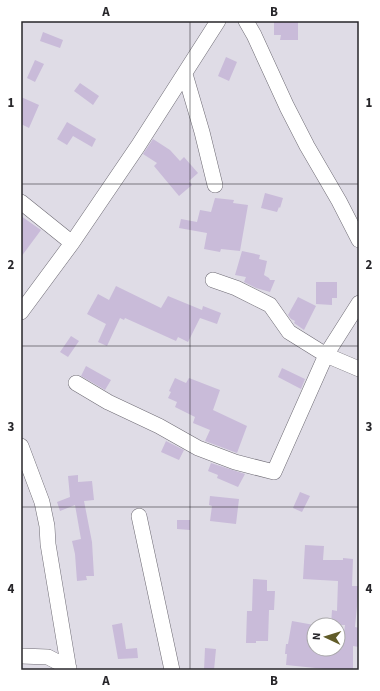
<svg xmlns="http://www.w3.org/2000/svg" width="380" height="691" viewBox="0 0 380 691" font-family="'Source Sans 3',sans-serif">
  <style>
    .building { fill: #c9bbd9 }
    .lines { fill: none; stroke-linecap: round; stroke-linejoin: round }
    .minor-casing { stroke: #6e6b74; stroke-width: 16 }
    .minor { stroke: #fff; stroke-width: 15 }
    .grid { fill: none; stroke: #27262a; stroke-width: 1; stroke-opacity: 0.55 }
    .neatline { fill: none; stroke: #27262a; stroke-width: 1.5 }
    .grid-label { font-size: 13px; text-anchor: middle; font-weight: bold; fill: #27262a }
  </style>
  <rect width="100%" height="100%" fill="#dfdce6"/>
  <path class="building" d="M274 21 298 22V40H280L281 35H274Z
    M43 32 63 40 60 48 40 41Z
    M226 57 237 62 229 81 218 76Z
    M35 60 44 64 35 82 27 78Z
    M80 83 99 96 93 105 74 91Z
    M21 97 39 105 29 128 21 124Z
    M67 122 96 139 92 147 73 136 67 145 57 139Z
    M153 139 170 150 180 161 184 157 198 173 189 181 192 185 179 196 154 166 157 163 143 154Z
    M265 193 283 198 280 208 279 207 277 212 261 208Z
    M215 198 234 200 233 203 248 205 240 251 221 249 220 252 204 249 207 233 179 228 181 219 197 222 200 210 211 212Z
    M21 216 41 230 21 257Z
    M242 251 260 255 259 259 267 261 264 275 269 278 270 280H275L270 292 256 288 244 282 246 277 235 275Z
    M316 282H337V298H332V305L316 304Z
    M116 286 161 308 168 296 202 310 203 306 221 313 217 324 200 318 188 342 178 337 176 341 125 318 124 320 120 318 107 346 98 342 106 324 87 314 98 294 109 300Z
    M298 297 316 306 304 330 294 323 295 321 291 319 288 315Z
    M71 336 79 341 68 357 60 352Z
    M86 366 111 380 105 390 81 376Z
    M282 368 305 379 301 389 278 377Z
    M175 378 186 383 189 378 220 390 213 410 247 426 237 453 205 441 210 430 193 423 195 417 175 407 177 402 168 398 171 392 169 391Z
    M166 441 184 450 179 460 161 452Z
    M211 463 245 474 238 487 217 478 218 475 208 471Z
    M78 475V482L92 481 94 500 84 501 92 542 94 576H86L87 580 77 581 75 554 72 541 81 539 75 505 60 511 57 502 70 497 68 476Z
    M300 492 310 496 302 512 293 508Z
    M210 496 239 499 236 524 210 521 212 506 209 505Z
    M177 520H190V530L177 529Z
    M305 545 324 546 323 560H343V558L353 559 352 586H359L355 627 359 628V647L353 646V670H335L286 665 287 654H285L286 644H288L292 621 314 625V649H342L345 625H331L332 610 337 611 338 581 303 579Z
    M253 579 267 580V591H275L274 610H269L268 641H256V643H246L247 611H252Z
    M122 623 126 649 137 648 138 658 118 659 112 625Z
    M205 648 216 649 214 670H204Z"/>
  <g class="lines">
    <g class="minor-casing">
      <path id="minor" d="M246 21 254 35 287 107 307 146 339 201 359 240
        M185 74 202 132 215 185
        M21 202 72 243
        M213 280 236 288 270 305 289 332 326 355 359 369
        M21 312 72 243 138 146 218 21
        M76 383 108 402 159 426 198 448 235 462 274 472 326 355 359 303
        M21 446 42 502 47 526 48 544 69 670
        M139 516 172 670
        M21 656 48 657 69 668"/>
    </g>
    <use href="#minor" class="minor"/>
  </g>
  <path class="grid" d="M190 21V670M21 184H359M21 346H359M21 507H359"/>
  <rect width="380" height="691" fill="none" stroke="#ffffff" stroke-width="44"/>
  <g transform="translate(326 637) rotate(274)"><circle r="19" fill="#ffffff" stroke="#a9a8aa"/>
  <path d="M0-3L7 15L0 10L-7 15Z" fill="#615c28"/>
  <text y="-6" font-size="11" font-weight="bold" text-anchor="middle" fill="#27262a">N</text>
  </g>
  <rect x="22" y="22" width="336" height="647" class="neatline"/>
  <g class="grid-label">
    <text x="106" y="16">A</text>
    <text x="274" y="16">B</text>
    <text x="11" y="107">1</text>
    <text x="369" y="107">1</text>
    <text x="11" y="269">2</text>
    <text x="369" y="269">2</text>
    <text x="11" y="431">3</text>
    <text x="369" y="431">3</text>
    <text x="11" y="593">4</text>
    <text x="369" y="593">4</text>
    <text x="106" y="685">A</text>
    <text x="274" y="685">B</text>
  </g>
</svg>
